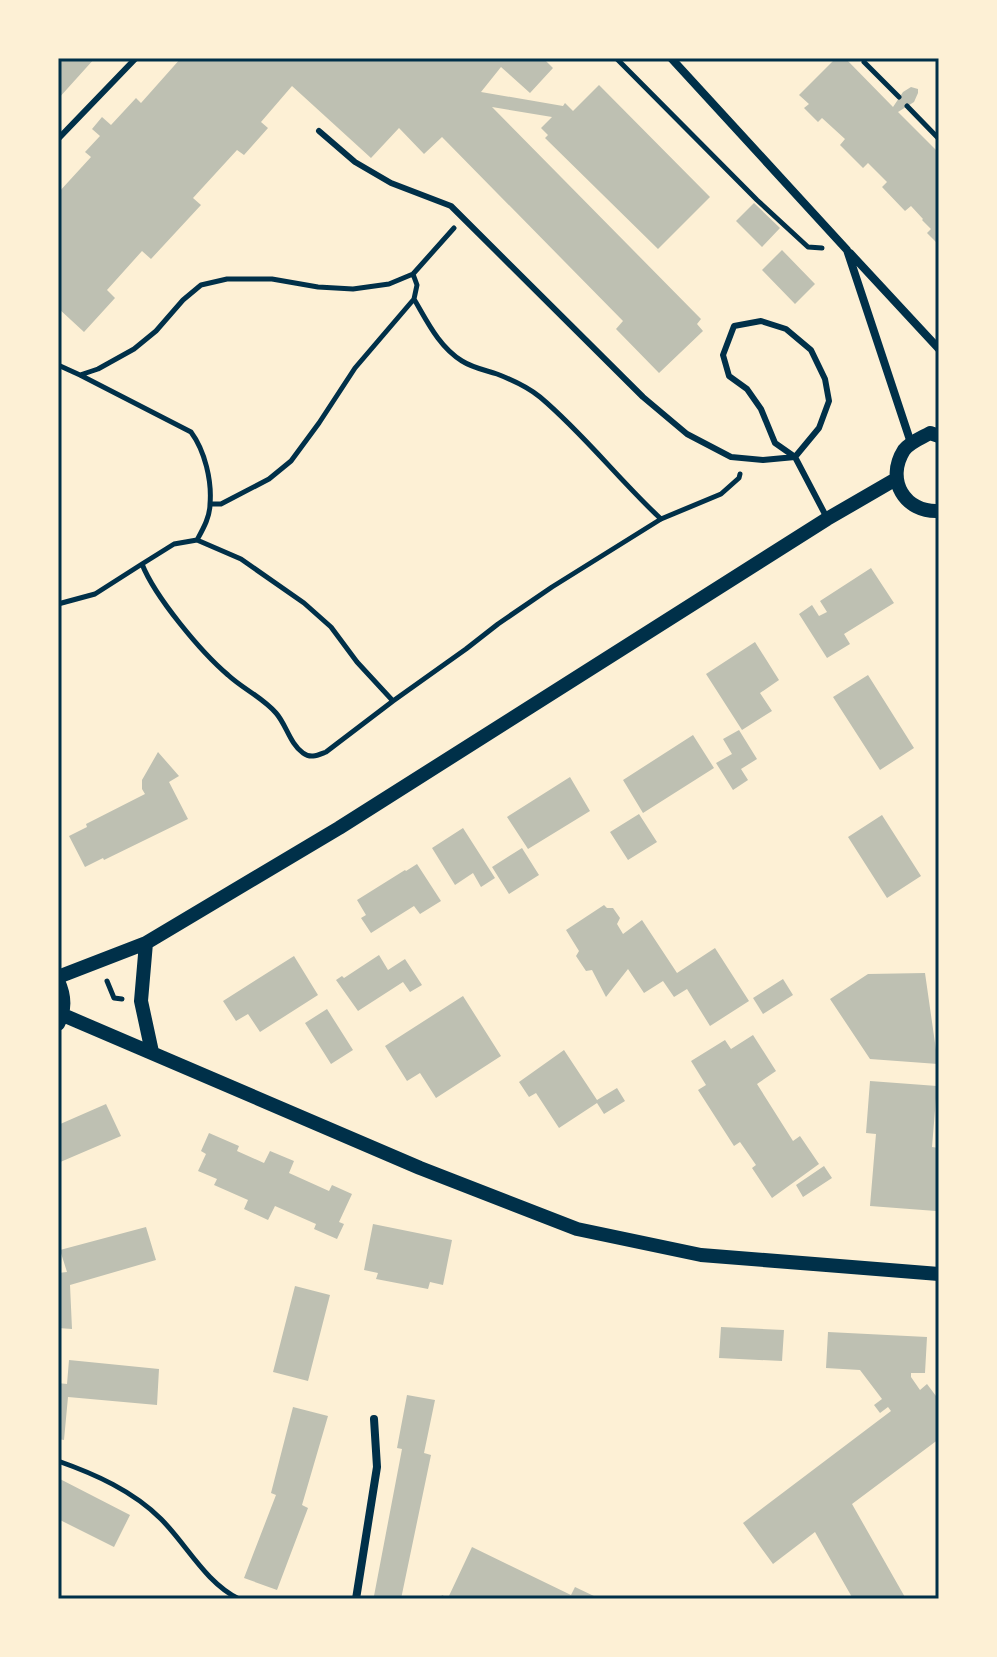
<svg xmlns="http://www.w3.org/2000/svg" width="997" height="1657" viewBox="0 0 997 1657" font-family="Ubuntu,sans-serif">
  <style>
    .building { fill: #bec0b2 }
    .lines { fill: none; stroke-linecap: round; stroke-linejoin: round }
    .path { stroke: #003049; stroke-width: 5 }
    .service { stroke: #003049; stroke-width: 6 }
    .minor { stroke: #003049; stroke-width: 8 }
    .tertiary { stroke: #003049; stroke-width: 14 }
    .neatline { fill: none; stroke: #003049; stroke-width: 3 }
  </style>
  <rect width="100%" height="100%" fill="#fdf0d5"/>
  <path class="building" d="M58 58H95L58 99Z
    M181 58H543L553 68 530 93 501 67 481 92 563 106 565 103 573 111 599 85 710 197 658 249 545 138 548 135 541 128 552 117 492 107 701 319 697 324 703 331 659 373 616 329 623 321 442 137 424 154 399 128 371 158 292 86 261 122 268 128 244 155 237 150 193 198 201 205 151 259 142 251 107 290 115 298 84 332 58 308V193L91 157 85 152 100 136 92 129 102 117 111 125 136 98 141 103Z
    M836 58H845L893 107 903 92 911 87 918 89V93L914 102 898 112 939 153V245L927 233 931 229 922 220 923 219 911 206 905 211 882 187 887 182 868 163 863 168 840 145 845 139 822 118 818 122 804 108 809 104 799 95Z
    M754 203 780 228 762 247 736 221Z
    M782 250 815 284 795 304 762 270Z
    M871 568 894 603 844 634 850 644 827 658 799 614 812 605 819 616 827 612 820 601Z
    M755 642 779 680 760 693 772 711 742 730 706 674Z
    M868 675 914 748 880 770 833 697Z
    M739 730 757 759 741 769 748 780 733 790 716 763 732 754 723 739Z
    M693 735 714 768 643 813 623 780Z
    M158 752 179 776 169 782 188 819 104 860 103 858 85 867 69 836 87 827 86 824 145 794 142 789V780Z
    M570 777 590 811 528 849 507 817Z
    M639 814 657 842 628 860 610 832Z
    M882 815 921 876 887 898 848 837Z
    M463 828 495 878 481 887 473 873 455 885 432 848Z
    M522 848 539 875 509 894 492 867Z
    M417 864 441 901 420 914 414 906 371 933 361 918 366 915 357 900 405 870 406 871Z
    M604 905 607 908H613L620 918 617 924 623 934 642 920 677 973 715 948 749 1001 710 1026 687 989 674 997 663 981 644 993 628 969 606 997 592 970 586 971 576 956 579 951 566 930Z
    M379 955 388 970 405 959 422 985 410 992 403 982 358 1011 336 980 342 976 344 978Z
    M294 956 318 995 260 1032 248 1014 236 1021 223 1001Z
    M925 973 938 1064 870 1059 830 999 868 974Z
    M783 979 793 995 763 1014 753 998Z
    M463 996 501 1056 436 1098 420 1073 407 1081 385 1046Z
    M327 1009 353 1050 331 1064 305 1023Z
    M753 1035 776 1071 757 1084 793 1141 800 1136 819 1164 772 1198 752 1168 756 1165 740 1142 734 1146 698 1090 706 1085 691 1061 725 1040 731 1049Z
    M564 1050 597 1100 617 1088 625 1101 604 1114 597 1103 559 1128 536 1093 529 1097 519 1082Z
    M870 1081 937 1086 932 1147 939 1148 936 1211 870 1206 876 1134 866 1133Z
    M106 1104 121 1136 58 1163V1125Z
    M209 1133 239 1146 237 1151 264 1163 270 1151 294 1161 289 1173 329 1191 332 1185 352 1194 339 1222 344 1224 337 1239 314 1229 316 1224 275 1206 268 1220 244 1209 248 1200 214 1185 217 1179 198 1171 206 1154 201 1151Z
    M824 1166 832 1178 803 1197 796 1185Z
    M373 1224 452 1240 443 1285 430 1282 428 1289 376 1279 378 1273 364 1270Z
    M146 1227 156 1260 70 1285 72 1329 58 1328V1273L67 1272 60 1250Z
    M295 1286 330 1295 308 1381 273 1372Z
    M721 1327 784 1330 782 1361 719 1358Z
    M828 1332 927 1337 925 1373H911V1377L920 1390 927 1384 939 1400V1439L852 1504 906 1599H853L815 1532 773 1564 743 1523 891 1411 888 1407 880 1413 874 1405 882 1399 860 1370 826 1368Z
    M69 1360 159 1369 157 1405 68 1397 64 1440 58 1439V1383L67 1384Z
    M407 1395 435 1400 424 1453 431 1455 401 1599H393L374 1596 402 1449 397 1448Z
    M293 1407 328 1416 302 1505 308 1508 277 1590 244 1578 276 1495 271 1493Z
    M58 1478 130 1515 114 1547 58 1519Z
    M472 1547 571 1595 575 1587 596 1597 595 1599H440L442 1595 448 1598Z"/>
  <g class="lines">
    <path class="path" d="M616 58 757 200 808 247 822 248
      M864 62 899 97
      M907 106 939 139
      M414 299C427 321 439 347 462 361 473 368 485 370 497 374 510 379 529 388 540 397 584 434 619 480 661 519
      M58 365 80 375 98 369 134 349 156 331 183 300 201 285 227 279H272L318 287 353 289 389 284 413 274 454 228
      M80 375 191 432C205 451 212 481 210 504 210 517 203 529 197 540
      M211 504H221L269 479 291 461 319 423 355 368 414 299 417 285 413 274
      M142 564 174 544 197 540 241 559 304 603 331 627 357 662 393 701
      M58 604 95 594 142 564C155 597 201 652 228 675 243 689 262 697 276 713 286 724 290 744 303 753 311 759 318 755 326 752L393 701 466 649 498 624 552 587 661 519 721 494 739 478 740 474
      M107 981 114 998 122 999
      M58 1461C95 1474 133 1491 161 1519 187 1545 205 1582 239 1599"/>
    <path class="service" d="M319 131 355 162 391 183 451 206 643 397 687 434 731 457 763 460 795 457
      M58 139 136 58
      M795 457 775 443 761 409 747 389 729 376 723 355 734 326 761 321 786 329 811 350 825 379 829 401 819 428 795 457 827 518"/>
    <path class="minor" d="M671 58 847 250 911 443
      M850 253 939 349
      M356 1599 377 1467 374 1419"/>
    <path class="tertiary" d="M939 436 930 433C921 438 910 442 904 450 885 480 905 513 939 511
      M146 943 141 1001 152 1052
      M58 977 146 943 339 828 827 519 896 479
      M58 981C65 996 66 1009 58 1024
      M63 1015 420 1168 577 1229 701 1255 939 1274"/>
  </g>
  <rect width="997" height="1657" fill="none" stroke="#fdf0d5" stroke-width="120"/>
  <rect x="60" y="60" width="877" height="1537" class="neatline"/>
</svg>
